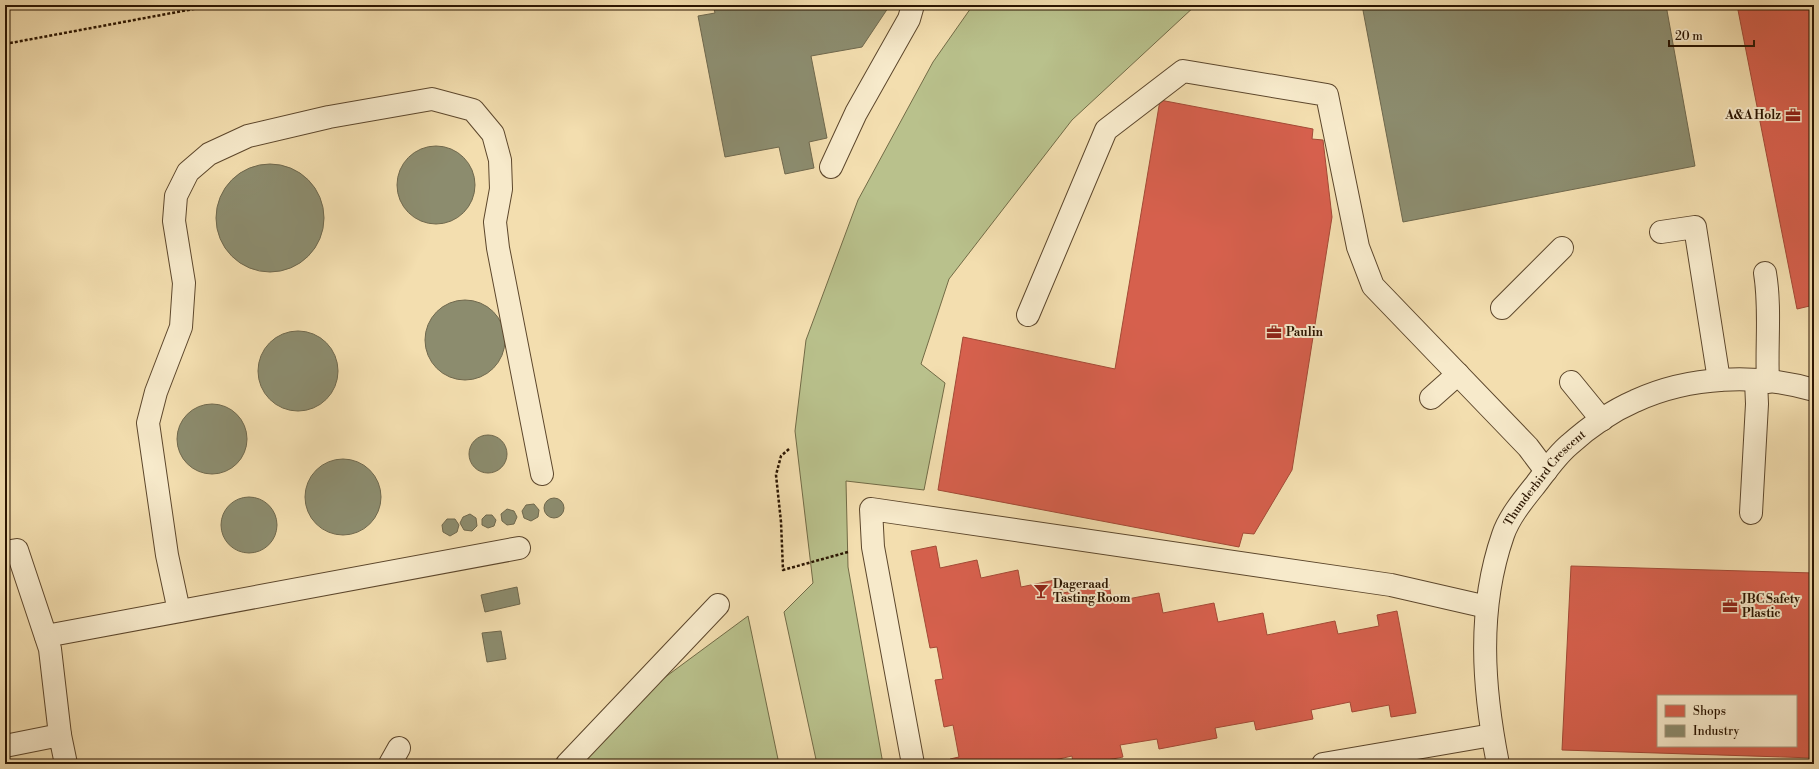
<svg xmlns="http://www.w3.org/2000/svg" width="1819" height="769" viewBox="0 0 1819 769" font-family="'Libre Bodoni',serif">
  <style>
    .green { fill: #b9c18c; stroke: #726b46 }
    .shops { fill: #d6604d; stroke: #a34a36; fill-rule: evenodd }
    .industry { fill: #8c8c6e; stroke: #6f684d }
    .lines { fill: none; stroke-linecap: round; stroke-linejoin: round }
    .minor-casing { stroke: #5d472c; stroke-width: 24 }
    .path { stroke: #2b1501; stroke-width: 2.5; stroke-dasharray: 3 2; stroke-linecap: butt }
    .minor { stroke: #f7eacb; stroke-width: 22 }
    .labels { text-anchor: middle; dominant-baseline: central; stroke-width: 4; stroke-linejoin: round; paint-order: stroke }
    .poi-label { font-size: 12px; font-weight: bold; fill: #2b1501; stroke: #f7eacb; text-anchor: start }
    .street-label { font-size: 12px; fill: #2b1501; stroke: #f7eacb }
  </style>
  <rect width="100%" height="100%" fill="#f3deaf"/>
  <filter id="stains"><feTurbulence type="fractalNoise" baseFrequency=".005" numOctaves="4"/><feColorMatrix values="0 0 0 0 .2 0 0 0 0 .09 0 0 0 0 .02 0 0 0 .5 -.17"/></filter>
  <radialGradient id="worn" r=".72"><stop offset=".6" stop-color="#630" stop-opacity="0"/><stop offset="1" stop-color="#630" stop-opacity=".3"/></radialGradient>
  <path class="green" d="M973 5H1196L1072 120 949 279 921 364 945 383 924 490 846 481 848 567 883 764H817L784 612 813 583 795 431 806 340 858 200 933 62Z
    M748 616 779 764H578L645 692Z"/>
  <path class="shops" d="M1737 5H1814V305L1797 309Z
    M1160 100 1313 129 1312 139 1323 140 1332 217 1292 470 1254 534 1243 533 1239 547 938 490 963 337 1115 369Z
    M936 546 940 568 977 560 981 578 1018 570 1021 587 1060 579 1063 593 1109 584 1112 602 1159 593 1163 613 1214 603 1218 622 1263 613 1267 635 1335 621 1338 634 1379 626 1377 615 1397 611 1416 713 1391 717 1389 705 1352 712 1350 702 1311 710 1313 719 1256 730 1254 721 1215 728 1217 738 1159 749 1157 739 1120 745 1123 757 1086 764H1073L1072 756 1037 764H951L950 759 959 757 953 725 944 727 935 680 943 679 937 647 930 648 911 551Z
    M1571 566 1814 573V758L1562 750ZM1658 696H1796V746H1658Z"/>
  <path class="industry" d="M713 5H890L862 47 811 56 827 138 809 142 814 168 785 174 779 147 725 157 698 16 715 13Z
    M1362 5H1666L1695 166 1403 222Z
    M397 185a39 39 0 1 1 78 0a39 39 0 1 1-78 0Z
    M216 218a54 54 0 1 1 108 0a54 54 0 1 1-108 0Z
    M425 340a40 40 0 1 1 80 0a40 40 0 1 1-80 0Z
    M258 371a40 40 0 1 1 80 0a40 40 0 1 1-80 0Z
    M177 439a35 35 0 1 1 70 0a35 35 0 1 1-70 0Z
    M469 454a19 19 0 1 1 38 0a19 19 0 1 1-38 0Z
    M305 497a38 38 0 1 1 76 0a38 38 0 1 1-76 0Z
    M221 525a28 28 0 1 1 56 0a28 28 0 1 1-56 0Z
    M544 508a10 10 0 1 1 20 0a10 10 0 1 1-20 0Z
    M534 504 539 510 538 517 531 521 524 518 522 511 526 505Z
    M507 509 514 511 517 517 514 524 507 525 502 521 501 514Z
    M470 514 476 518 477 526 472 531 464 530 460 523 463 517Z
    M486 515H492L496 520 494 526 488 528 482 525V519Z
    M447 519H455L459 525 457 532 450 536 443 532 442 525Z
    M517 587 520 604 485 612 481 595Z
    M501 631 506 659 487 662 482 633Z"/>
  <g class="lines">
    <g class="minor-casing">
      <g id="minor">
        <path d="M831 167 856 113 909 19 913 5"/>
        <path d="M1661 232 1695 227 1719 380"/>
        <path d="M1765 273C1771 309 1766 345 1768 382"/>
        <path d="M1502 308 1562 248"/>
        <path d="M1028 315 1106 130 1183 71 1327 95 1358 247 1373 286 1528 447 1546 471"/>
        <path d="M1571 382 1602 420"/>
        <path d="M1431 398 1458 374"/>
        <path d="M1751 513 1757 404 1756 380"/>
        <path d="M5 552 17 550 50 649 60 735"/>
        <path d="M179 611 167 555 148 423 156 392 181 327 184 283 174 221 176 196 188 172 209 154 248 136 329 117 432 99 473 110 493 134 500 160 501 189 495 222 498 248 542 474"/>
        <path d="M46 636 519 548"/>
        <path d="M5 746 60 735 66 764"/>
        <path d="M390 764 399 748"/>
        <path d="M567 764 718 605"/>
        <path d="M913 764 873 547 871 509 1391 585 1487 607"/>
        <path d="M1323 764 1492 735"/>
        <path id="s1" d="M1498 764C1483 688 1477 610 1503 535 1509 517 1524 499 1536 484 1546 471 1556 456 1569 445 1588 428 1612 411 1635 401 1689 376 1757 373 1814 390"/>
      </g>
    </g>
    <path class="path" d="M5 44 215 5
      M789 449 781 456 776 475 781 522 783 570 848 552"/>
    <use href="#minor" class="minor"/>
  </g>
  <defs>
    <g id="office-bare" transform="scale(1.2)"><path d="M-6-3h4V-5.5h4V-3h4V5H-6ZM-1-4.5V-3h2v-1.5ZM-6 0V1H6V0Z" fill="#8f2418" stroke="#f7eacb" stroke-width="2.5" paint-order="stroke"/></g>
    <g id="bar-bare" transform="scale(1.2)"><path d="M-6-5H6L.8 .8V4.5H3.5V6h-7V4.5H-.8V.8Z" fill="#8f2418" stroke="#f7eacb" stroke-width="2.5" paint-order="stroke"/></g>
  </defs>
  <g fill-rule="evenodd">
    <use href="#office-bare" x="1793" y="115"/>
    <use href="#office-bare" x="1274" y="332"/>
    <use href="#bar-bare" x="1041" y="591"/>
    <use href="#office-bare" x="1730" y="606"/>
  </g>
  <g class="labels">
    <g class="poi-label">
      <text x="1781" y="115" text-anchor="end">A&amp;A Holz</text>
      <text x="1286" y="332">Paulin</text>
      <text x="1053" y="584">Dageraad<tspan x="1053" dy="14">Tasting Room</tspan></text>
      <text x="1742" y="599">JBC Safety<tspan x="1742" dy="14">Plastic</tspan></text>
    </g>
    <g class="street-label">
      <text stroke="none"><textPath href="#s1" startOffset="303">Thunderbird Crescent</textPath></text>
    </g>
  </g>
  <rect width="1819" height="769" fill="none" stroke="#f3deaf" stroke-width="20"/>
  <rect x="6" y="6" width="1807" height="757" fill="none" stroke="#2b1501" stroke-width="2"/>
  <rect x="10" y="10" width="1799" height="749" fill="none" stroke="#2b1501"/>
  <rect x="1657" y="695" width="140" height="52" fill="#f7eacb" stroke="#a5957a"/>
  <rect x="1665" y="705" width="20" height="12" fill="#d6604d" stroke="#a5957a"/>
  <text x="1693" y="715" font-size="12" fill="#2b1501">Shops</text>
  <rect x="1665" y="725" width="20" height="12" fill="#8c8c6e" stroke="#a5957a"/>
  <text x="1693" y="735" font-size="12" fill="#2b1501">Industry</text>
  <path d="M1669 40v6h85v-6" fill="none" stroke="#2b1501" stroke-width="2"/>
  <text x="1675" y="40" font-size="12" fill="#2b1501" stroke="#f7eacb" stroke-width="3" paint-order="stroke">20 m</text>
  <rect width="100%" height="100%" filter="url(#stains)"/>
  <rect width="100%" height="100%" fill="url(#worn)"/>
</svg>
